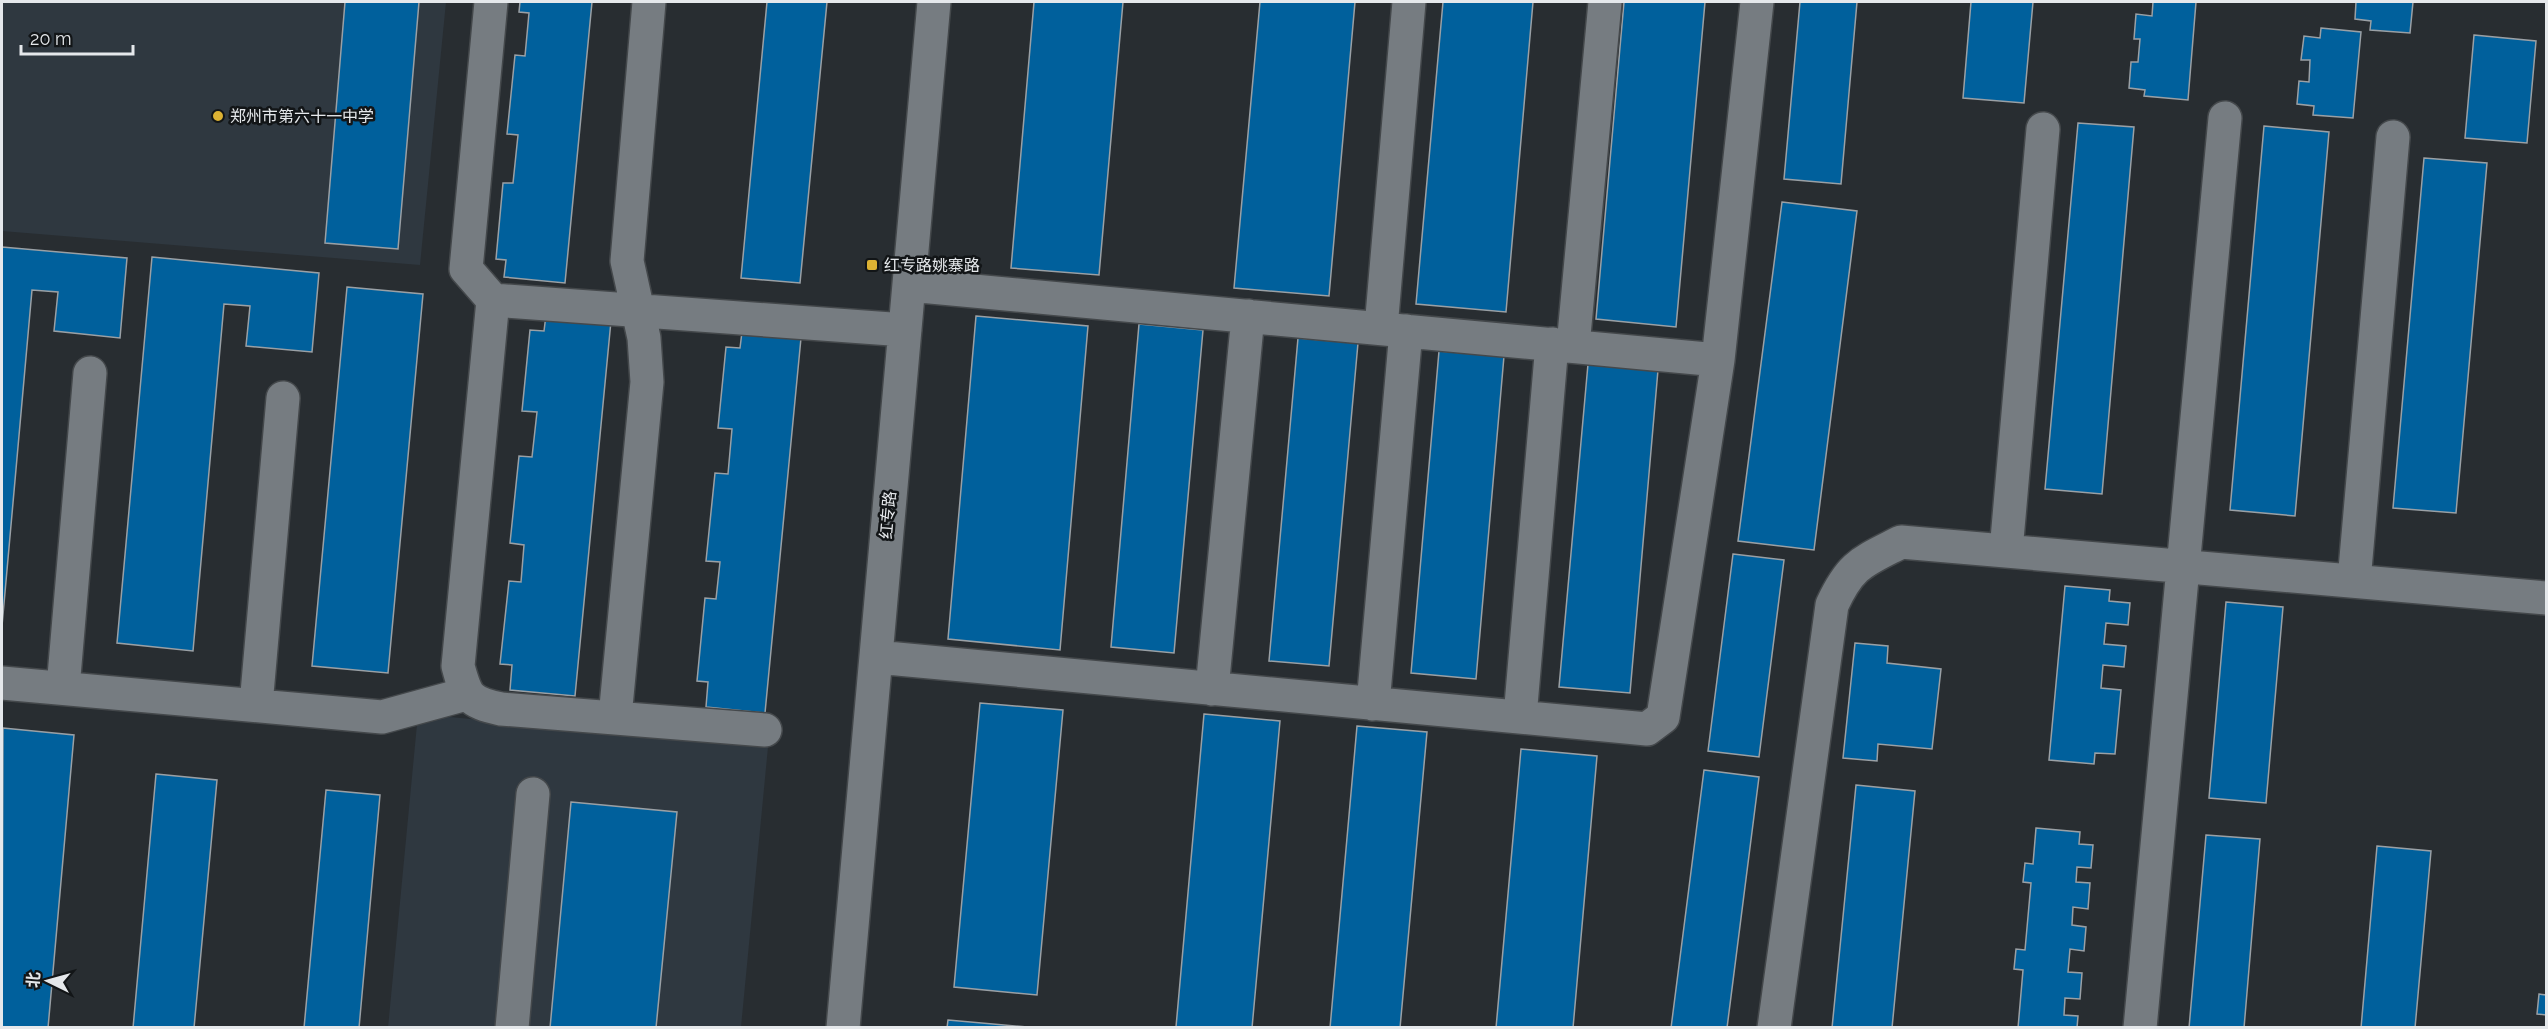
<svg xmlns="http://www.w3.org/2000/svg" width="2548" height="1029" viewBox="0 0 2548 1029" font-family="Raleway,'Noto Sans SC',sans-serif">
  <style>
    .built { fill: #2f3840 }
    .building { fill: #00609c; stroke: #9aa0a5; stroke-width: 1.5 }
    .lines { fill: none; stroke-linecap: round; stroke-linejoin: round }
    .minor-casing { stroke: #44484b; stroke-width: 36 }
    .minor { stroke: #767c81; stroke-width: 33 }
    .poi-dot { fill: #dcb233; stroke: #121517; stroke-width: 2 }
    .labels { text-anchor: middle; dominant-baseline: central; stroke-width: 5; stroke-linejoin: round; paint-order: stroke }
    .poi-label { font-size: 16px; fill: #e5e8eb; stroke: #121517; text-anchor: start }
    .street-label { font-size: 16px; fill: #e5e8eb; stroke: #121517 }
  </style>
  <rect width="100%" height="100%" fill="#282d31"/>
  <path class="built" d="M2 2H446L420 265 2 231Z
    M418 714 768 747 741 1027 388 1028Z"/>
  <path class="building" d="M345 2H419L398 249 325 243Z
    M520 2H592L565 283 504 277 506 260 496 259 503 183H513L518 135 507 134 515 55 525 56 529 13 519 12Z
    M767 2H827L800 283 741 278Z
    M1034 2H1123L1099 275 1011 268Z
    M1260 2H1355L1329 296 1234 288Z
    M1443 2H1533L1506 312 1416 304Z
    M1624 2H1705L1676 327 1596 319Z
    M1800 2H1857L1841 184 1784 179Z
    M1971 2H2033L2024 103 1963 98Z
    M2149 2H2196L2188 100 2144 96 2145 90 2129 88 2131 62H2138L2140 39H2134L2136 14 2152 16 2153 2Z
    M2356 2H2413L2410 33 2370 30 2371 21 2355 19Z
    M2321 28 2361 32 2353 118 2313 115 2314 106 2297 104 2299 81 2309 82 2310 60H2301L2304 36 2320 38Z
    M2474 35 2536 41 2527 143 2465 138Z
    M2078 123 2134 127 2102 494 2045 489Z
    M2264 126 2329 132 2295 516 2230 510Z
    M2424 158 2487 163 2456 513 2393 508Z
    M1782 202 1857 211 1814 550 1738 541Z
    M2 247 127 258 120 338 54 331 58 292 32 290 2 626Z
    M152 257 319 273 312 352 246 346 250 306 224 304 193 651 117 643Z
    M347 287 423 294 388 673 312 666Z
    M546 315 611 321 575 696 510 690 512 665 500 664 509 581 521 582 524 545 510 543 519 456 532 457 537 412 522 411 530 330 544 331Z
    M976 316 1088 326 1060 650 948 639Z
    M1139 324 1203 330 1174 653 1111 647Z
    M742 332 801 338 765 713 706 707 708 682 697 681 705 598 716 599 720 562 706 561 715 473 728 474 732 429 718 428 726 347 740 348Z
    M1298 338 1358 343 1329 666 1269 661Z
    M1439 351 1504 356 1476 679 1411 673Z
    M1588 364 1658 370 1630 693 1559 687Z
    M1733 554 1784 560 1759 757 1708 751Z
    M2065 586 2110 590 2109 601 2130 603 2128 625 2106 623 2104 644 2126 646 2124 667 2103 665 2101 688 2121 690 2115 754 2095 753 2094 764 2049 760Z
    M2226 602 2283 607 2266 803 2209 798Z
    M1855 643 1888 646 1887 663 1941 669 1932 749 1878 744 1877 761 1843 758Z
    M980 703 1063 710 1037 995 954 987Z
    M1204 714 1280 721 1252 1028 1176 1027Z
    M1357 726 1427 732 1400 1028H1330Z
    M3 728 74 735 48 1028H2Z
    M1521 749 1597 756 1573 1028H1496Z
    M1704 770 1759 777 1727 1028H1671Z
    M156 774 217 780 194 1028H133Z
    M1856 785 1915 791 1892 1028H1832Z
    M326 790 380 795 359 1028H304Z
    M571 802 677 812 656 1028H550Z
    M2036 828 2080 832 2079 844 2093 845 2091 868 2077 867 2076 882 2090 883 2088 909 2073 907 2072 925 2086 927 2084 951 2070 949 2068 972 2082 973 2080 999 2065 998 2064 1015 2078 1016 2077 1028H2018L2023 970 2014 969 2016 949 2025 950 2031 883 2023 882 2025 863 2033 864Z
    M2206 835 2260 839 2244 1028H2189Z
    M2377 846 2431 851 2415 1028H2361Z
    M2539 994 2546 995V1015L2537 1014Z
    M948 1020 1027 1027V1028H947Z"/>
  <g class="lines">
    <g class="minor-casing">
      <path id="minor" d="M491 2 466 269 493 300
        M909 285 1718 360
        M1381 328 1409 2
        M1573 346 1605 2
        M2006 551 2043 129
        M2354 581 2393 137
        M876 657 1647 729 1663 717 1718 360 1757 2
        M2 683 382 717 466 694
        M63 688 90 373
        M1212 689 1248 316
        M1373 704 1406 331
        M256 705 283 398
        M615 717 647 382 644 338 627 261 649 2
        M1520 717 1552 344
        M765 730 501 709C468 702 466 696 458 666L493 300 905 330
        M512 1028 533 794
        M843 1028 934 2
        M1774 1028 1832 605C1851 564 1862 562 1901 542L2546 598
        M2140 1028 2225 118"/>
    </g>
    <use href="#minor" class="minor"/>
  </g>
  <g class="poi-dot">
    <circle cx="218" cy="116" r="6"/>
    <rect x="866" y="259" width="12" height="12" rx="3"/>
  </g>
  <g class="labels">
    <g class="poi-label">
      <text x="230" y="116">郑州市第六十一中学</text>
      <text x="884" y="265">红专路姚寨路</text>
    </g>
    <g class="street-label">
      <text transform="translate(888 515) rotate(-85)">红专路</text>
    </g>
  </g>
  <rect width="2548" height="1029" fill="none" stroke="#e5e8eb" stroke-width="6"/>
  <g transform="translate(48 981) rotate(275)" stroke="#121517" stroke-width="4.5" paint-order="stroke">
  <path d="M0-4.5L10 22L0 15L-10 22Z" fill="#e5e8eb"/>
  <text y="-9" font-size="16" font-weight="bold" text-anchor="middle" fill="#e5e8eb">北</text>
  </g>
  <path d="M21 45v9h112v-9" fill="none" stroke="#e5e8eb" stroke-width="3"/>
  <text x="30" y="45" font-size="18" fill="#e5e8eb" stroke="#121517" stroke-width="4.5" paint-order="stroke">20 m</text>
</svg>
